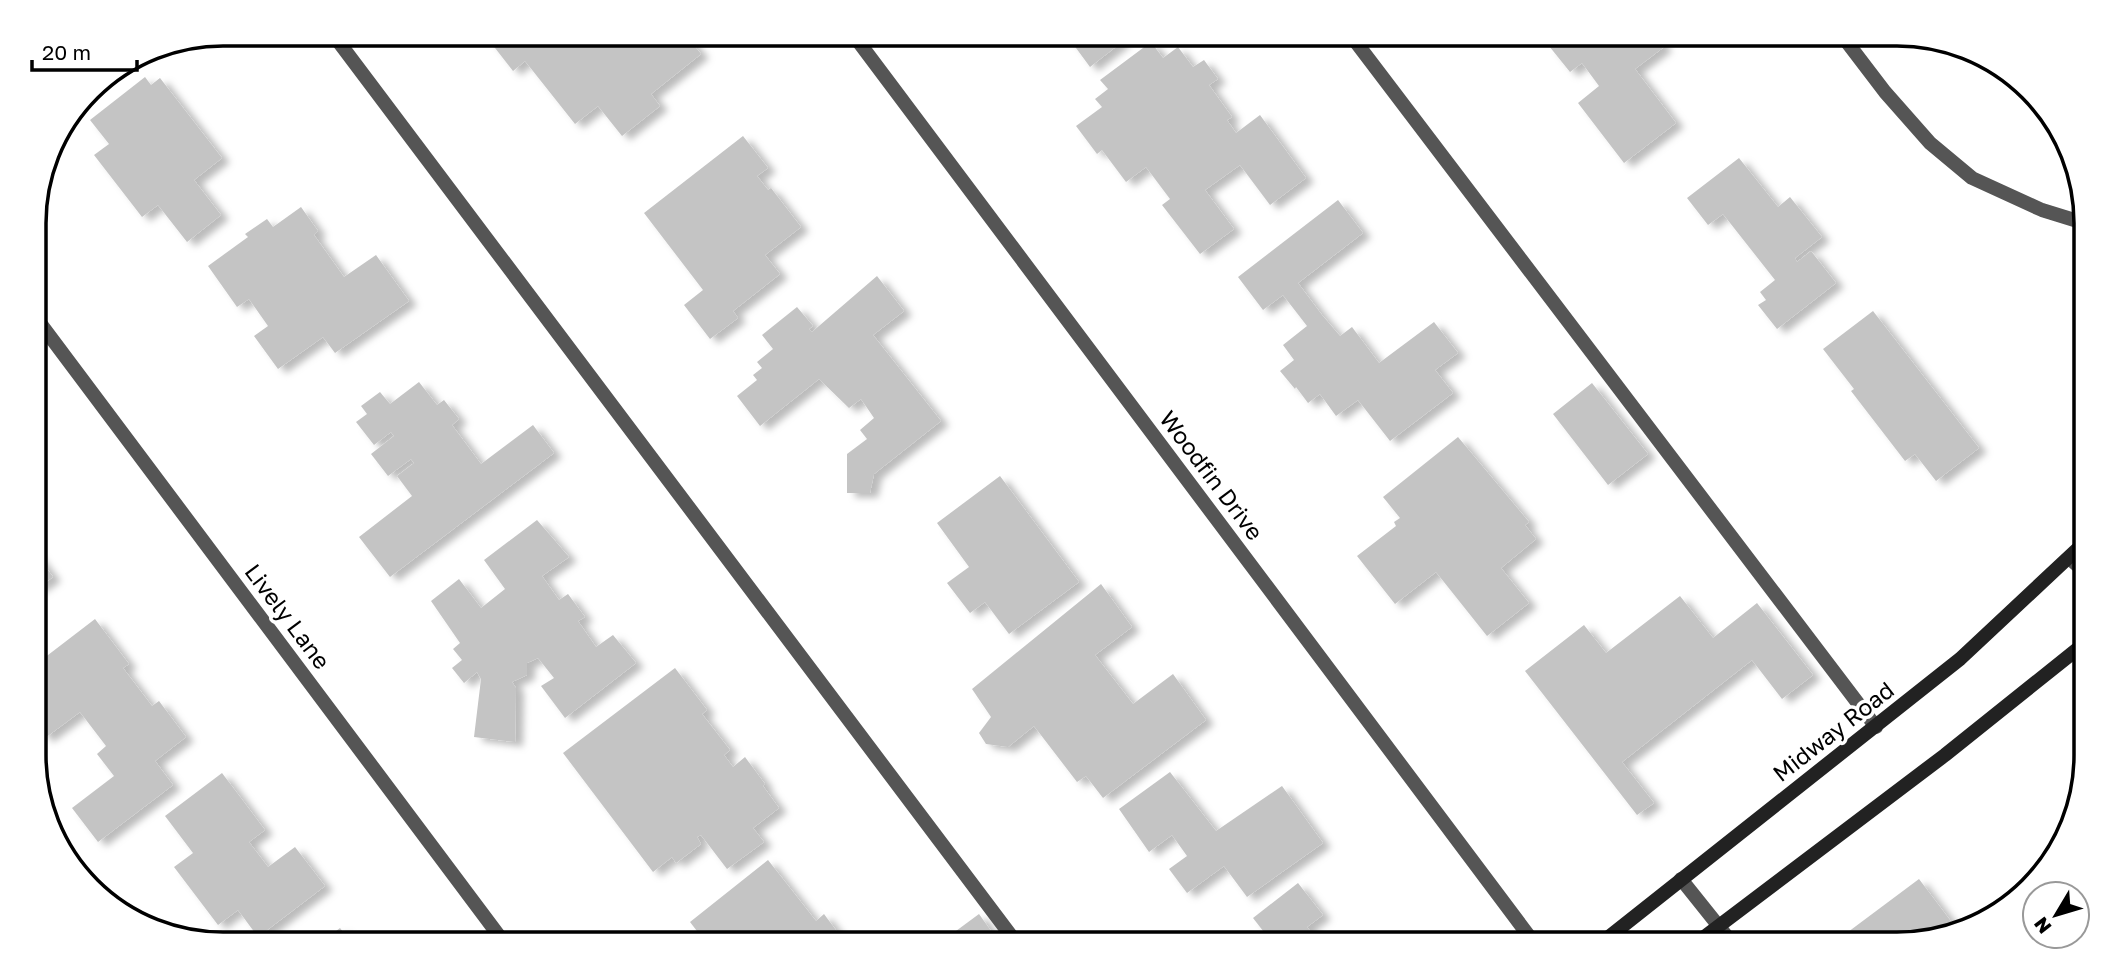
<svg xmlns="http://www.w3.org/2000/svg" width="2119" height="978" viewBox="0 0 2119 978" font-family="'Golos Text',sans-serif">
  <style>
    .building { fill: #c4c4c4; filter: url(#shadow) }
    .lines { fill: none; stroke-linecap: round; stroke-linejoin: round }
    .lane { stroke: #555; stroke-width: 14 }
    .street { stroke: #555; stroke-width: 14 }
    .secondary { stroke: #222; stroke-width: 14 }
    .labels { text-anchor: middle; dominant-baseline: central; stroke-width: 7; stroke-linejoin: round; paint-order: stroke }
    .street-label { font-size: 23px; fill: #000; stroke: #fff }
    .rim { fill: none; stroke: #000; stroke-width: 3.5 }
  </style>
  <defs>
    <filter id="shadow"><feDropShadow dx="8" dy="4.5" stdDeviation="3.5" flood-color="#0004"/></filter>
  </defs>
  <rect width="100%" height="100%" fill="#fff"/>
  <path class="building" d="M496 33H637L633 36 641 46 656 33H684L701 54 651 94 660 106 622 136 598 106 575 124 525 61 513 71 488 39Z
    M1065 33H1116L1122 42 1090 67Z
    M1566 33H1654L1664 47 1635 69 1676 123 1624 163 1578 103 1599 86 1582 63 1570 72 1549 46Z
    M1151 42 1163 58 1178 47 1193 67 1204 60 1218 79 1209 85 1232 117 1227 120 1236 133 1260 115 1306 178 1270 205 1240 165 1205 190 1234 229 1200 254 1162 205 1170 199 1146 167 1126 182 1102 150 1097 154 1076 126 1102 107 1095 99 1108 89 1100 80Z
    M145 77 151 85 160 78 222 158 194 180 221 215 187 242 158 205 142 217 94 155 109 144 90 120Z
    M743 136 768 168 757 176 768 190 771 188 801 227 765 255 780 274 733 311 738 318 710 339 684 305 703 290 644 213Z
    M1739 158 1778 207 1790 197 1822 237 1795 258 1797 262 1811 251 1836 283 1777 329 1758 305 1766 300 1760 292 1775 280 1723 214 1708 225 1687 198Z
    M1338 200 1363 233 1298 283 1322 315 1340 336 1352 327 1379 363 1434 322 1458 353 1435 370 1453 393 1390 441 1358 400 1336 416 1320 394 1308 403 1296 387 1295 389 1280 371 1294 360 1283 345 1307 326 1283 295 1263 310 1238 277Z
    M301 207 318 231 314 235 344 277 376 255 409 301 335 353 323 337 278 369 254 336 268 326 249 299 237 307 208 266 248 237 245 234 267 219 273 227Z
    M877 276 904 311 873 335 941 421 874 474 870 493H847V454L867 439 860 430 874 418 861 399 849 408 819 379 760 426 737 396 757 380 753 375 762 368 757 362 773 349 762 335 797 307 813 326 809 329 812 332Z
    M1873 311 1979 448 1936 481 1915 454 1905 461 1851 391 1854 389 1823 349Z
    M419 382 437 405 444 400 459 419 452 425 481 464 533 425 554 453 390 577 359 537 412 496 397 476 414 463 411 459 388 476 371 454 394 436 391 432 374 445 356 422 367 414 361 406 380 392 390 404Z
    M1592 383 1648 454 1608 485 1553 414Z
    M1458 437 1529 522 1525 525 1536 539 1501 568 1529 603 1487 636 1436 572 1395 604 1357 556 1396 526 1394 522 1400 518 1383 497Z
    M1000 476 1079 582 1009 634 985 602 970 613 947 583 969 567 937 523Z
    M537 520 569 557 542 576 559 600 568 594 585 617 578 621 596 647 613 635 636 663 565 718 541 686 554 678 538 658 527 663V675L512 682 516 688 515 742 474 737 481 679 477 672 464 683 452 668 462 660 453 649 460 643 431 601 459 579 481 608 505 589 484 560Z
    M34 551 53 577 35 590Z
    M1101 584 1132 627 1095 655 1133 704 1173 674 1206 720 1103 798 1086 776 1077 782 1034 726 1008 747 986 744 979 733 991 717 972 689Z
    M1680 596 1713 638 1757 603 1813 675 1782 699 1752 660 1622 762 1654 803 1637 815 1525 671 1584 625 1606 653Z
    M95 619 129 664 123 668 152 706 159 701 186 737 155 761 173 785 98 842 72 808 114 776 97 754 106 746 80 712 45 738 35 724V665Z
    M675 668 707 710 702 714 730 750 724 755 733 767 745 757 765 784 763 786 779 808 753 828 764 842 727 869 701 835 697 837 701 844 676 863 672 857 653 872 563 753Z
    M1170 772 1216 831 1282 786 1323 843 1247 897 1224 866 1187 893 1169 869 1187 856 1172 835 1149 852 1119 809Z
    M222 773 265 830 249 842 268 867 295 847 325 886 258 937 238 910 218 925 174 867 193 853 165 816Z
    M768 860 816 921 824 914 847 945H697L693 940 700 935 690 922Z
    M1919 879 1956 928 1908 944H1857L1848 932Z
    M1298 883 1323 915 1307 927 1320 944 1274 945 1253 918Z
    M979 914 1001 945H937Z
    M340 928 351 942 358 938 362 945H318Z"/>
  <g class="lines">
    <path class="lane" d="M332 33 1018 945
      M1349 33 1876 727"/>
    <path class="street" d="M852 33 1535 944
      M1840 33 1885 92 1930 143 1972 178 2042 210 2084 223
      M34 315 506 945
      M2069 558 2085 572
      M1681 879 1733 944"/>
    <path class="secondary" d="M1600 944 1960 659 2085 542
      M1695 944 1945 755 2085 643"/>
  </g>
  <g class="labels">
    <g class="street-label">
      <text transform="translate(1212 475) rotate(53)">Woodfin Drive</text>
      <text transform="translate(288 616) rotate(53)">Lively Lane</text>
      <text transform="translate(1833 731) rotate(-38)">Midway Road</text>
    </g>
  </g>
  <path d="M0 0H2119V978H0ZM223 46H1897A177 177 0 0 1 2074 223V755A177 177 0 0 1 1897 932H223A177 177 0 0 1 46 755V223A177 177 0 0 1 223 46Z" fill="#fff" fill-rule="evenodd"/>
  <path class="rim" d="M223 46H1897A177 177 0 0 1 2074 223V755A177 177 0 0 1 1897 932H223A177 177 0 0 1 46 755V223A177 177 0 0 1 223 46Z"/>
  <g transform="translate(2056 915) rotate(232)"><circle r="33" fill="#ffffff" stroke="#999999" stroke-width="2"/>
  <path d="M0-5L12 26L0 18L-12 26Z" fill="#000000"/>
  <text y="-10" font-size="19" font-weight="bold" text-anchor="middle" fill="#000000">N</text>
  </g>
  <path d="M32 60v10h105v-10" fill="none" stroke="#000000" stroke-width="3.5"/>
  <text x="42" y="60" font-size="21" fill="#000000" stroke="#ffffff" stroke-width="5" paint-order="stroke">20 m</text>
</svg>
